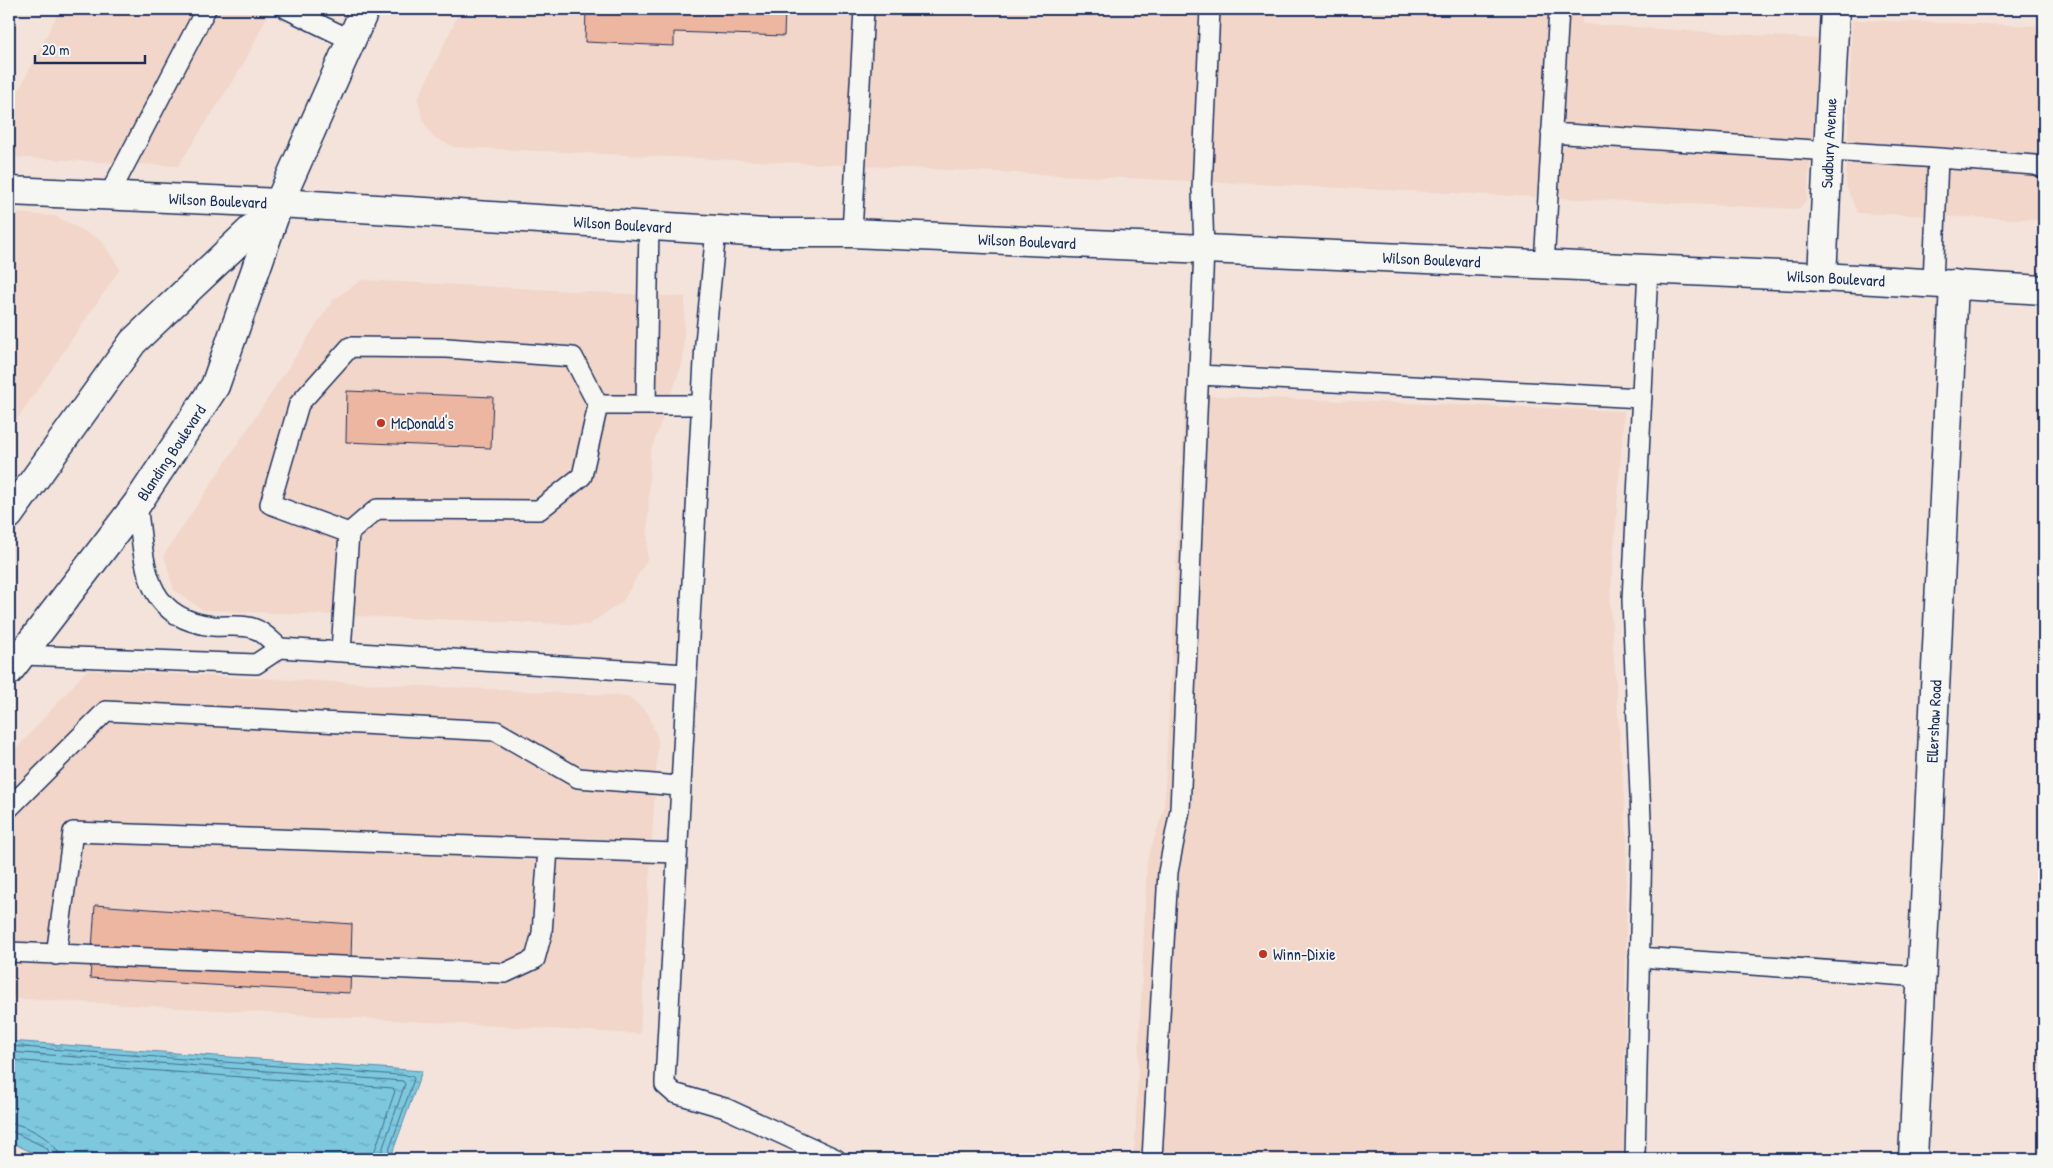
<svg xmlns="http://www.w3.org/2000/svg" width="2053" height="1168" viewBox="0 0 2053 1168" font-family="'Patrick Hand',sans-serif">
  <style>
    .built { fill: #f1d6c9 }
    .water { fill: url(#water-ripples); stroke: #568baa }
    .lines { fill: none; stroke-linecap: round; stroke-linejoin: round }
    .shore { stroke: #426c91; stroke-width: 1 }
    .building { fill: #edb6a1; stroke: #1b2f5e }
    .service-casing { stroke: #1b2f5e; stroke-width: 22 }
    .minor-casing { stroke: #1b2f5e; stroke-width: 31 }
    .secondary-casing { stroke: #1b2f5e; stroke-width: 31 }
    .primary-casing { stroke: #1b2f5e; stroke-width: 31 }
    .service { stroke: #f6f6f2; stroke-width: 19 }
    .minor { stroke: #f6f6f2; stroke-width: 28 }
    .secondary { stroke: #f6f6f2; stroke-width: 28 }
    .primary { stroke: #f6f6f2; stroke-width: 28 }
    .poi-dot { fill: #c8321e; stroke: #f6f6f2; stroke-width: 2 }
    .labels { text-anchor: middle; dominant-baseline: central; stroke-width: 4; stroke-linejoin: round; paint-order: stroke }
    .street-label { font-size: 16px; fill: #1b2f5e; stroke: #f6f6f2 }
    .poi-label { font-size: 16px; fill: #1b2f5e; stroke: #f6f6f2; text-anchor: start }
  </style>
  <defs>
    <pattern id="water-ripples" width="26" height="14" patternUnits="userSpaceOnUse" patternTransform="scale(1.25)"><rect width="26" height="14" fill="#7dc8dd"/><path d="M2 4q2-2 4 0t4 0M15 11q2-2 4 0t4 0" fill="none" stroke="#66a3b6"/></pattern>
  </defs>
  <rect width="100%" height="100%" fill="#f3e3da"/>
  <filter id="ink" filterUnits="userSpaceOnUse"><feTurbulence type="fractalNoise" baseFrequency=".02" numOctaves="2"/><feDisplacementMap in="SourceGraphic" scale="10" xChannelSelector="R" yChannelSelector="G"/><feConvolveMatrix kernelMatrix="1 2 1 2 8 2 1 2 1" color-interpolation-filters="sRGB"/></filter>
  <g filter="url(#ink)">
    <path class="built" d="M60 9H271L243 65 178 166 9 157V110Z
      M461 9H1582V24L1819 39 1807 199 1799 209 454 147 433 137 423 121 418 99Z
      M1852 20 2044 26V220L1858 213 1846 186Z
      M9 213 55 216 101 240 120 269 9 431Z
      M362 280 685 297 683 361 650 453 647 560 622 602 588 625 203 610 174 590 164 555 333 300Z
      M1185 395 1624 411 1610 602 1627 840 1623 1159H1132L1135 1144 1147 861 1164 809Z
      M87 670 628 696 648 713 658 740 640 1034 9 998V757Z"/>
    <path class="water" d="M9 1041 37 1043 422 1071 390 1159H45L9 1141Z"/>
    <g class="lines">
      <path class="shore" d="M9 1046 412 1076 414 1079 386 1159
        M9 1052 403 1081 405 1084 379 1159
        M9 1060 393 1088 395 1091 372 1159
        M9 1123C25 1124 59 1141 60 1159
        M9 1130 47 1148 52 1159"/>
    </g>
    <path class="building" d="M586 9H785L784 36 674 32V46L585 42Z
      M347 391 493 397 491 448 346 442Z
      M95 905 352 924 350 993 90 978Z"/>
    <g class="lines">
      <g class="service-casing">
        <path id="service" d="M287 9 351 40
          M1551 133 1938 158
          M108 197 206 9
          M716 230 705 343 665 1081V1085L674 1093 725 1108 836 1159
          M852 233 864 9
          M1544 265 1559 9
          M1933 283 1938 158 2035 165 2044 168
          M1199 375 1642 398
          M598 405H701
          M646 405 649 224
          M137 504C145 560 141 618 213 626 225 627 244 624 255 629 264 632 272 642 280 648L686 674
          M341 651 349 533 377 509 539 510 582 476 598 405 573 357 447 348 350 347 299 404 270 504 349 533
          M23 655 256 664 280 648
          M9 808 106 711 496 731 578 778 679 786
          M9 952 505 973 535 959 542 933 548 849
          M56 955 73 832 676 853
          M1639 957 1922 977
          M1152 1159 1168 872 1180 810 1204 250 1202 190 1210 9
          M1635 1159 1642 843 1632 600 1648 269"/>
      </g>
      <g class="minor-casing">
        <g id="minor">
          <path id="s1" d="M9 191 279 203"/>
          <path id="s2" d="M1822 277 1835 9"/>
          <path id="s3" d="M1913 1159 1954 284"/>
        </g>
      </g>
      <g class="secondary-casing">
        <g id="secondary">
          <path id="s4" d="M279 203 766 233H852L1822 277 2044 290"/>
        </g>
      </g>
      <g class="primary-casing">
        <g id="primary">
          <path d="M9 515 133 342 276 206"/>
          <path id="s5" d="M9 671 137 504 215 386 279 203 365 9"/>
        </g>
      </g>
      <use href="#service" class="service"/>
      <use href="#minor" class="minor"/>
      <use href="#secondary" class="secondary"/>
      <use href="#primary" class="primary"/>
    </g>
  </g>
  <g class="poi-dot">
    <circle cx="381" cy="423" r="5"/>
    <circle cx="1263" cy="954" r="5"/>
  </g>
  <g class="labels">
    <g class="street-label">
      <text stroke="none"><textPath href="#s2" startOffset="134">Sudbury Avenue</textPath></text>
      <text stroke="none"><textPath href="#s1" startOffset="209">Wilson Boulevard</textPath></text>
      <text stroke="none"><textPath href="#s4" startOffset="344">Wilson Boulevard</textPath></text>
      <text stroke="none"><textPath href="#s4" startOffset="749">Wilson Boulevard</textPath></text>
      <text stroke="none"><textPath href="#s4" startOffset="1154">Wilson Boulevard</textPath></text>
      <text stroke="none"><textPath href="#s4" startOffset="1559">Wilson Boulevard</textPath></text>
      <text stroke="none"><textPath href="#s5" startOffset="272">Blanding Boulevard</textPath></text>
      <text stroke="none"><textPath href="#s3" startOffset="438">Ellershaw Road</textPath></text>
    </g>
    <g class="poi-label">
      <text x="391" y="423">McDonald's</text>
      <text x="1273" y="954">Winn-Dixie</text>
    </g>
  </g>
  <rect width="2053" height="1168" fill="none" stroke="#f6f6f2" stroke-width="30"/>
  <rect x="15" y="15" width="2023" height="1138" fill="none" stroke="#1b2f5e" stroke-width="2" filter="url(#ink)"/>
  <path d="M35 55v8h110v-8" fill="none" stroke="#1b2f5e" stroke-width="2.5"/>
  <text x="42" y="55" font-size="15" fill="#1b2f5e" stroke="#f6f6f2" stroke-width="4" paint-order="stroke">20 m</text>
</svg>
